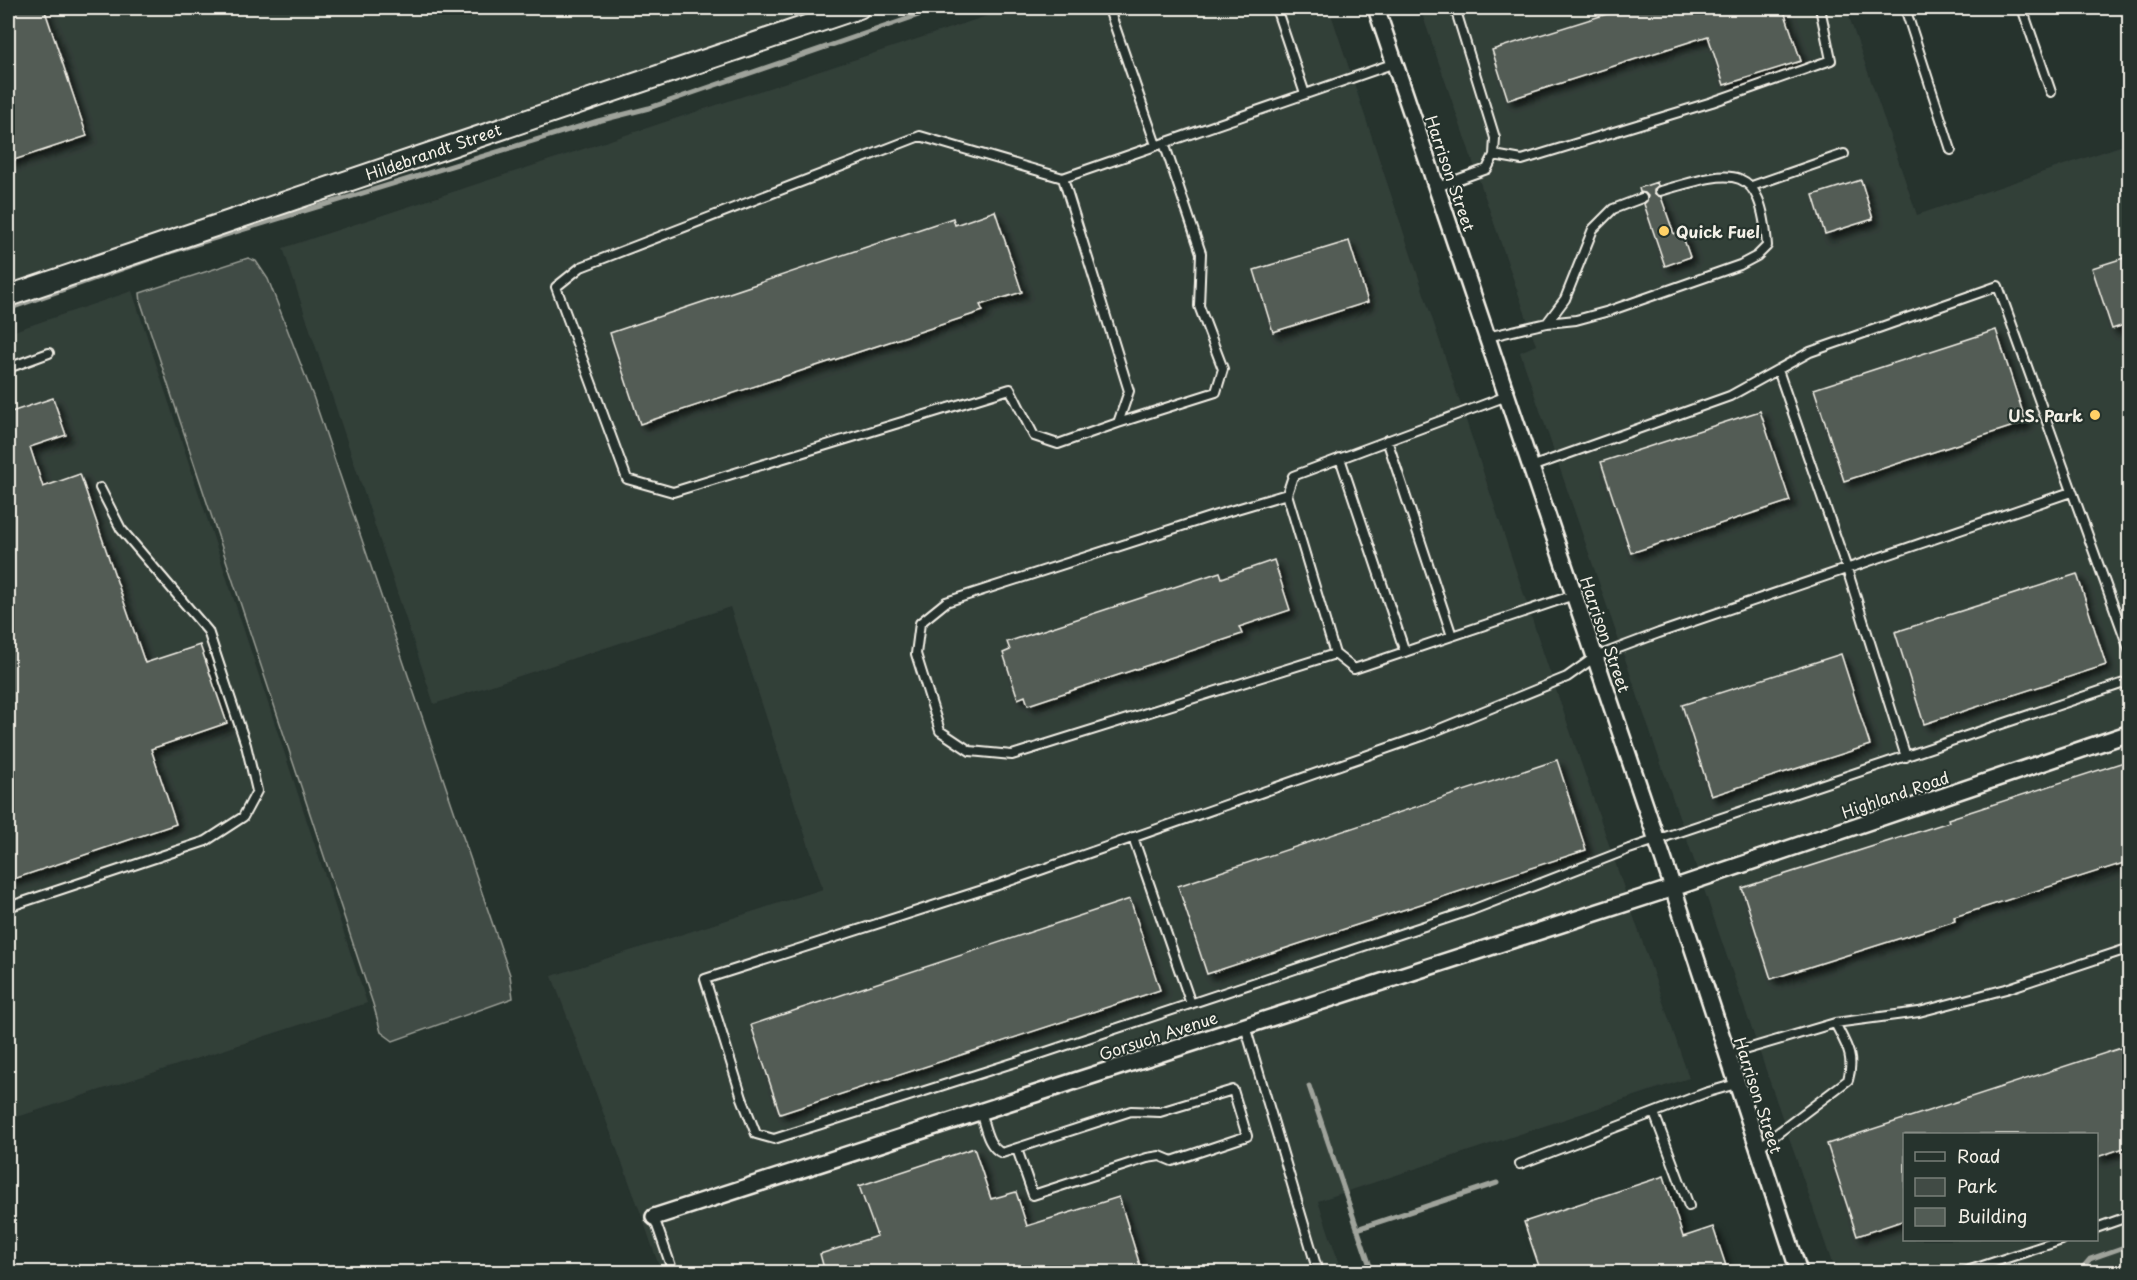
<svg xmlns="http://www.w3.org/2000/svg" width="2137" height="1280" viewBox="0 0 2137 1280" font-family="'Playpen Sans',sans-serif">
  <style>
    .built { fill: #333f39; fill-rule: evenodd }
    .green { fill: #414b45; stroke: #9a9e96; stroke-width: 1.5 }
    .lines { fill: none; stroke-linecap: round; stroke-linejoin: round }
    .stream { stroke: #9fa39b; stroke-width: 5 }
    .building { fill: #525c55; stroke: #f4f1e8; stroke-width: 1.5; filter: url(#shadow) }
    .service-casing { stroke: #f4f1e8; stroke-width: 12 }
    .minor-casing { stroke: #f4f1e8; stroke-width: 20 }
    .tertiary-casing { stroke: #f4f1e8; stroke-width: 24 }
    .service { stroke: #26332d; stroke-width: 8 }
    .minor { stroke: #26332d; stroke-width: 15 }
    .tertiary { stroke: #26332d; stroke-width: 20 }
    .poi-dot { fill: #ffd166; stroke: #26332d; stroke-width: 2 }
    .labels { text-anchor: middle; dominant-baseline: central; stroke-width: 4.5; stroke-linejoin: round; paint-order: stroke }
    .street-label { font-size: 16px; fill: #f4f1e8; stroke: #26332d }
    .poi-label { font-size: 16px; font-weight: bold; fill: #f4f1e8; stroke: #26332d; text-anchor: start }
  </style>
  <defs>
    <filter id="shadow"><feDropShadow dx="5.5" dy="5.5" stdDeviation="3" flood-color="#0009"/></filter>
  </defs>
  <rect width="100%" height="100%" fill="#26332d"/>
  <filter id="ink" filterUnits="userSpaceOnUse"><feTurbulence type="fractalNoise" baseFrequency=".0167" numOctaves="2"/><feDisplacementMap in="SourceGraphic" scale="12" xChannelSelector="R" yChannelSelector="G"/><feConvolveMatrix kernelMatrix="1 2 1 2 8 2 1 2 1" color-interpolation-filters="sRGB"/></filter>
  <g filter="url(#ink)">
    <path class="built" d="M8 8H831L8 285Z
      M1011 8H1329L1543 652 1689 1078 1318 1201 1342 1272H661L640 1211 552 976 823 889 730 607 434 704 283 248Z
      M1420 8H1846L1917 215 2129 143V1272H1835L1520 352 1536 345ZM1904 1134H2096V1240H1904Z
      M132 291 367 1003 8 1120V333Z"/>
    <path class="green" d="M248 258 256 261 268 279 313 396 510 975 513 998 393 1041 381 1032 373 1004 141 303 140 293Z"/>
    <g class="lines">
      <path class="stream" d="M8 309 173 251 598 121 649 108 939 8
        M1309 1086 1372 1272
        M1357 1229 1497 1183
        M2079 1272 2090 1259 2130 1245"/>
    </g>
    <path class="building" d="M8 8H44L87 136 8 162Z
      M1626 8H1783L1801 61 1724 85 1708 36 1508 100 1492 50Z
      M1861 180 1873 219 1825 234 1813 195Z
      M1657 182 1658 186 1654 189V193L1661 197 1674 234 1681 231 1690 257 1665 266 1644 204 1647 201 1648 196 1645 193 1640 192 1639 188Z
      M995 211 1022 292 980 305 983 311 640 424 610 333 953 218 955 225Z
      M1349 241 1368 302 1273 332 1254 270Z
      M2130 256V323L2112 329 2092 268Z
      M1996 330 2026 422 1844 481 1814 389Z
      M53 398 66 435 30 447 43 487 80 474 145 663 200 645 227 723 151 749 176 824 8 881V413Z
      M1760 411 1790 501 1631 553 1601 462Z
      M1274 560 1290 610 1239 627 1242 634 1028 705 1025 696 1018 699 1003 653 1010 650 1007 642 1220 572 1222 578Z
      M2077 574 2106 665 1924 724 1895 632Z
      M1841 654 1870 745 1711 796 1682 705Z
      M1557 760 1586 850 1207 974 1178 886Z
      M2130 760V861L1954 917 1955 921 1771 979 1742 888 1949 822 1948 819Z
      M1130 899 1160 990 780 1114 751 1025Z
      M2130 1045V1146L2097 1157V1134H1905V1220L1857 1236 1827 1144Z
      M974 1148 991 1199 1016 1192 1027 1226 1119 1197 1142 1272H853L852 1269 840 1272H825L820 1254 877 1236 859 1186Z
      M1664 1176 1683 1237 1713 1227 1728 1272H1541L1524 1222Z"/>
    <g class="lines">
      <g class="service-casing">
        <path id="service" d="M1113 8 1111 15 1156 145
          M1276 8 1305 94
          M1905 8 1951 150
          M2022 8 2051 92
          M1494 155 1522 160 1712 102 1831 60 1820 8
          M1063 178 1129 391 1118 423 1058 444 1034 436 1010 389 673 492 627 479 556 287 581 267 920 136 1063 178 1395 63
          M1752 186 1844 154
          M1437 187 1487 169 1494 155 1495 138 1455 8
          M1547 323 1565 299 1593 229 1613 209 1642 198
          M1487 337 1547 323 1576 320 1609 311 1740 265 1757 256 1767 246C1761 157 1728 172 1660 191
          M8 368 49 353
          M1778 370 1847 569 1906 757
          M1507 396 1293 476 1287 494 1335 654 1354 669 1574 595
          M1118 423 1216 392 1223 369 1199 306 1201 253 1164 143
          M1387 440 1452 636
          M1340 458 1405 652
          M1531 467 1730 396 1810 352 1998 286 2130 652
          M2071 492 1659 633 1595 657 1567 677 1425 735 995 886 705 979 742 1098 756 1134 774 1139 1019 1061 1472 910 1629 849 2130 681
          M1287 494 1213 516 946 602 920 623 916 654 940 731 970 751 1012 755 1335 654
          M1133 837 1191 1004
          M8 907 206 841 243 817 257 791 246 745 208 631 121 529 100 488
          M1245 1026 1318 1272
          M1727 1055 1835 1023 1919 1012 2006 989 2130 948
          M980 1112C985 1125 987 1147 1002 1153L1131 1111 1160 1112 1233 1090 1247 1136 1172 1161 1160 1156 1147 1158 1033 1195 1017 1149
          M1654 1113 1689 1206
          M1758 1148 1848 1080C1855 1056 1846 1045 1835 1023
          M1520 1164 1705 1093 1736 1084
          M654 1217 673 1272
          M2096 1228 2130 1216
          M816 1272H817
          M1964 1272 2062 1240"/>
      </g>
      <g class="minor-casing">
        <path id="minor" d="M1376 8 1673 888 1799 1272
          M654 1217 1673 888 2130 733"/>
      </g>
      <g class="tertiary-casing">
        <path id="tertiary" d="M8 296 859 8"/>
      </g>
      <use href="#service" class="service"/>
      <use href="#minor" class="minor"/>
      <use href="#tertiary" class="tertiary"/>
    </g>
  </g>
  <g class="poi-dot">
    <circle cx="1664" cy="231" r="6"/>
    <circle cx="2095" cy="415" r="6"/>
  </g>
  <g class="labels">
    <g class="street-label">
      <text transform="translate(433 151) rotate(-19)">Hildebrandt Street</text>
      <text transform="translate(1451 173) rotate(71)">Harrison Street</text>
      <text transform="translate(1606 634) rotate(71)">Harrison Street</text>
      <text transform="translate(1895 794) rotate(-19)">Highland Road</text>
      <text transform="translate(1158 1035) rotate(-18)">Gorsuch Avenue</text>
      <text transform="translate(1759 1095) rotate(72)">Harrison Street</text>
    </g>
    <g class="poi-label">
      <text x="1676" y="231">Quick Fuel</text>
      <text x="2083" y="415" text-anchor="end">U.S. Park</text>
    </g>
  </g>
  <rect width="2137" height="1280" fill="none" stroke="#26332d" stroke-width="30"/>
  <rect x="15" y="15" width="2107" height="1250" fill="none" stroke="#f4f1e8" stroke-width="2" filter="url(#ink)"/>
  <rect x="1903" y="1133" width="195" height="108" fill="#26332d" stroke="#787f78" stroke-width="1.5"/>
  <rect x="1915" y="1152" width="30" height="9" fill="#26332d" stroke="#787f78" stroke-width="1.5"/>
  <text x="1957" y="1163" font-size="18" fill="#f4f1e8">Road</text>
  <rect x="1915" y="1178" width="30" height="18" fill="#414b45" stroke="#787f78" stroke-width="1.5"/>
  <text x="1957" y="1193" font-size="18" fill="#f4f1e8">Park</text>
  <rect x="1915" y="1208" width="30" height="18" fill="#525c55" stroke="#787f78" stroke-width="1.5"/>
  <text x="1957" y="1223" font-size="18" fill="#f4f1e8">Building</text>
</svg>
